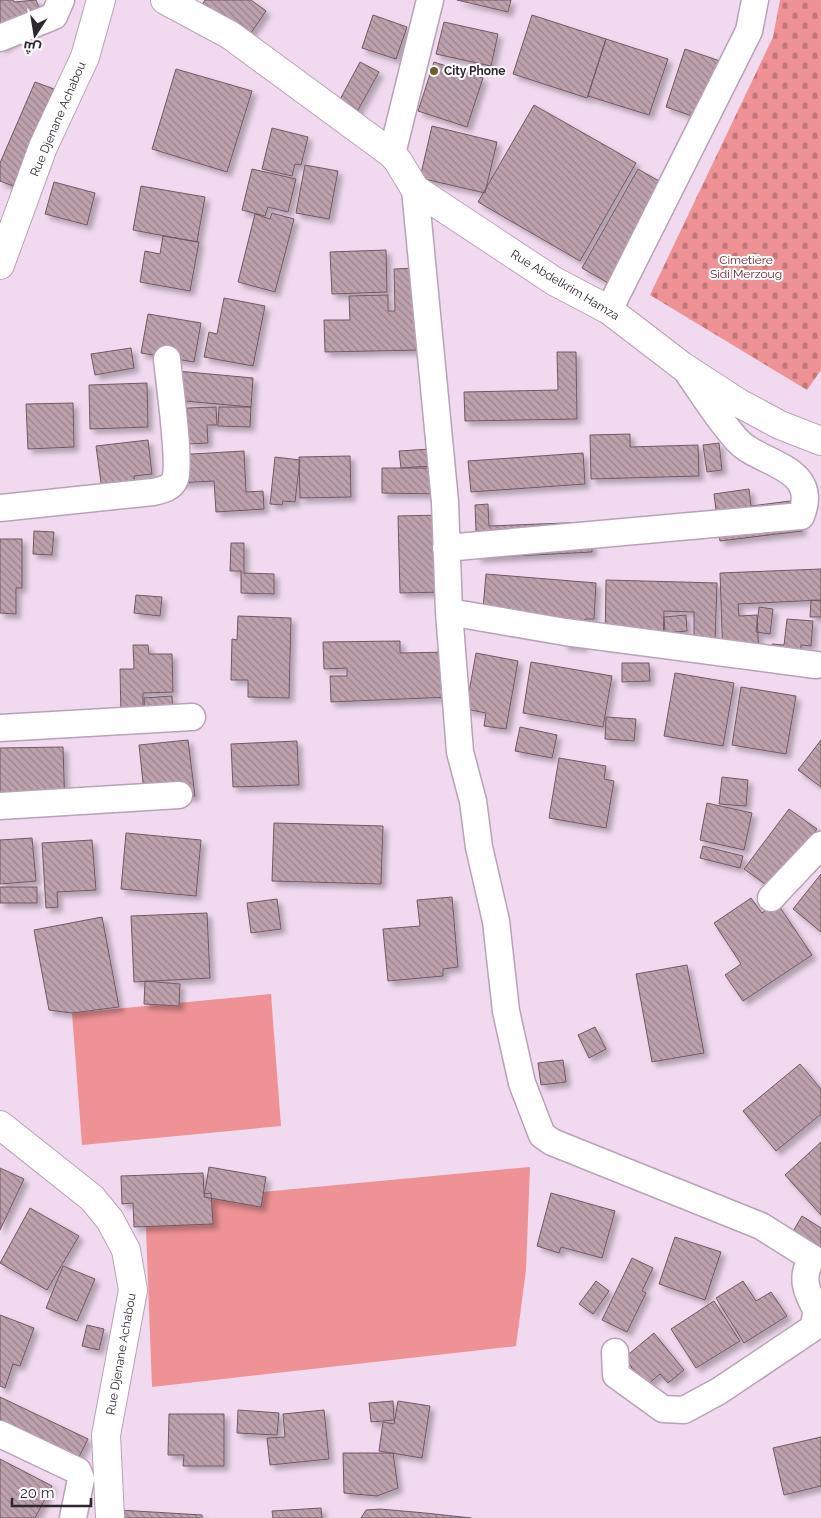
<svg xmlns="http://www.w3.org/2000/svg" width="821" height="1518" viewBox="0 0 821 1518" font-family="Raleway,Cairo,sans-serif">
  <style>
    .cemetery { fill: url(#cemetery-stones) }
    .green { fill: #ee9295 }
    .building { fill: url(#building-back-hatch); stroke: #725862; filter: url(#shadow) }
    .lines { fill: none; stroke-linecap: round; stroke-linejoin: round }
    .street-casing { stroke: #b8a2b6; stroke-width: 29 }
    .secondary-casing { stroke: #b8a2b6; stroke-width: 30 }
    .street { stroke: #fff; stroke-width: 26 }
    .secondary { stroke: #fff; stroke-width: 28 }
    .poi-dot { fill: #6c5d2a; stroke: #fff; stroke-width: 2 }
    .labels { text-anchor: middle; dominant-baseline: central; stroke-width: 4; stroke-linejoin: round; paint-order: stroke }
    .poi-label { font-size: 12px; font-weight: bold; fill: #2f272f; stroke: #fff; text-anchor: start }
    .street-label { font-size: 12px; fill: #2f272f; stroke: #fff }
    .park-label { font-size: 12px; fill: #6d1824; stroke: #fff }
  </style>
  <defs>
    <pattern id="cemetery-stones" width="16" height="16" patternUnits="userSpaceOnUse" patternTransform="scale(1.25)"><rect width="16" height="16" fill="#ee9295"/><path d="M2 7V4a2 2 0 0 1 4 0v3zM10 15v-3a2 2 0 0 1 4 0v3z" fill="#c1777a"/></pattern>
    <pattern id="building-back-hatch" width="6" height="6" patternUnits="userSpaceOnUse" patternTransform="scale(1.25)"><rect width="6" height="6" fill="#bda1ac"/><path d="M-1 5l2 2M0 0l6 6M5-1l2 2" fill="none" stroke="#9a838c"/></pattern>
    <filter id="shadow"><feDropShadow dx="4.5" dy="4.5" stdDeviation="2.5" flood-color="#0004"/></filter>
  </defs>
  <rect width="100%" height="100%" fill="#f1daef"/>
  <path class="cemetery" d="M780 0H821V370L807 390 650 295 773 37Z"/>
  <path class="green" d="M271 994 281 1126 82 1145 72 1013Z
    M530 1167 526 1270 516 1346 152 1387 145 1203Z"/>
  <path class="building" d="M0 0H13L14 2 36 0 45 22 0 49Z
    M205 0H251L266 11 244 43 198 11Z
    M457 0H511L508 12Z
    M373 15 407 27 396 59 362 48Z
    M532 15 606 39 587 98 513 74Z
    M444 22 498 34 491 66 436 54Z
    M606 39 668 59 649 115 588 96Z
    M685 49 723 62 704 120 666 107Z
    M360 62 379 72 347 130 329 120Z
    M434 62 483 78 467 127 418 111Z
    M176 69 252 91 227 172 152 149Z
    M35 82 54 89 13 186 0 181V163Z
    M534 105 636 163 580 261 478 202Z
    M432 126 497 142 485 193 420 178Z
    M272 128 308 137 301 165 295 164 292 176 262 169Z
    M305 165 338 171 329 219 296 213Z
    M252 169 296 179 288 212 268 207 265 216 242 210Z
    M638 169 666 185 610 284 582 268Z
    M54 182 95 193 87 225 45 214Z
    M141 186 205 197 197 242 133 230Z
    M272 213 294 219 275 292 238 282 255 214 270 219Z
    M163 236 199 242 190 291 140 282 145 251 160 254Z
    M386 250 387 292 332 294 330 252Z
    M418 268 420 350 325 352 324 320H350L349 296 388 295V311H395L394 269Z
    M224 298 265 306 253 366 204 357 209 332 217 334Z
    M148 314 201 323 194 362 141 353Z
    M131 348 134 368 95 375 91 354Z
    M557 352H576L577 419 465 421 464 392 558 390Z
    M177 371 253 378 251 407 174 400Z
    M147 383 148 427 90 429 89 385Z
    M73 403 74 447 28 449 26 404Z
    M216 407 217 425H207L208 443 189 444 187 408Z
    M219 407H251L250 427 218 426Z
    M630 434V447L698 445 699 476 591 479 590 435Z
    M148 440 152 474 134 476 135 486 102 490 96 446Z
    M719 443 722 470 707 472 703 445Z
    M430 449 431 466 401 468 399 451Z
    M244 451 246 492 263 491 264 509 216 512 214 481 177 483 175 455Z
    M583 453 585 484 471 492 468 461Z
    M350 456 351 497 300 498 299 457Z
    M275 457 300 460 295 502 283 501 282 505 270 504Z
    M382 468H440V494L382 493Z
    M749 489 751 506 798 500 802 531 720 541 714 494Z
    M488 504 489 526 591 522 592 552 477 558 475 505Z
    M442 515 444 592 400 593 398 516Z
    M34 531 54 532 52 555 33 554Z
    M0 539H22V588H16V614L0 613Z
    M231 543H244V573L274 574V594L241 593V571H230Z
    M821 569V600L738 604 739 616 757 615 759 658 723 660 720 573Z
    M486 574 596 583 594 619H585L583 647 563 645 565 627 482 620Z
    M606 580 717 583 715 641 694 643V612L664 611 663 646 605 645Z
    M136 595 162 597 160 616 134 613Z
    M811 600 821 601V617H810Z
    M759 607 773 609 770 634 756 632Z
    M686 615 687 631 665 633 664 617Z
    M238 616 291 618 289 698 248 697V680H231L232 639 237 640Z
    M787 619 813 621 811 646 801 645 800 667 770 665 772 644 784 645Z
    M400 641V653L449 652 450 697 331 702 330 676H347V668L324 669 323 642Z
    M133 645H148L149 654H172L173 692 143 693V715L121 716 120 669H134Z
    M476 653 518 661 506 729 484 726 486 713 466 709Z
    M531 662 612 676 603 727 523 713Z
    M622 663H649L650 681 622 682Z
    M675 673 734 683 723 746 664 736Z
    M741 687 796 696 786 754 732 745Z
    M172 696 173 714 145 716 144 698Z
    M606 717 636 719 634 741 605 739Z
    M520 727 557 735 552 758 515 751Z
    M188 740 195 796 145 801 139 745Z
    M821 740V787L798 770Z
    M297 741 299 785 233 787 231 744Z
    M63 747 65 808 0 809V748Z
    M559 758 606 766 604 779 614 781 606 828 549 818Z
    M722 777 748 780 746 806 719 804Z
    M707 803 752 813 744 850 700 840Z
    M789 809 817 829 772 889 744 869Z
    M274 823 383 826 381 884 272 881Z
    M126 833 201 840 196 896 121 889Z
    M32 838 36 881 0 884V840Z
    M92 840 96 890 57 892 58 907 46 908 42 843Z
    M703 846 743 856 740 868 700 858Z
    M821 874V932L793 909Z
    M0 887H37V903H0Z
    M452 897 458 967 443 969V976L388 981 383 929 420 926 417 900Z
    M751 898 762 913 777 903 812 955 743 1001 725 975 741 964 714 923Z
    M277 899 281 929 251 933 247 903Z
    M207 913 210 978 134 982 131 916Z
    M102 917 119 1007 72 1013 49 1010 34 930Z
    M687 965 704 1053 652 1062 636 974Z
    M145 981 180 984 179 1006 144 1004Z
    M595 1027 606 1049 589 1058 578 1035Z
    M563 1060 566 1082 541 1085 538 1063Z
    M800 1064 821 1089V1114L776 1151 743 1111Z
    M821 1142V1215L785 1175Z
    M209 1167 266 1177 261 1207 204 1197Z
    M0 1168 24 1179 0 1230Z
    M203 1173 204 1194 211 1193 213 1224 134 1227 133 1203 122 1204 121 1176Z
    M551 1193 615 1211 602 1258 561 1247 559 1253 537 1246Z
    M30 1208 79 1236 47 1290 0 1263Z
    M802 1216 821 1228V1251L792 1233Z
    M675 1237 721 1252 705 1300 659 1284Z
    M632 1258 653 1268 642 1291 646 1293 627 1332 602 1320Z
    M63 1266 95 1279 77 1321 46 1308Z
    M596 1281 609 1291 593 1314 579 1304Z
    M743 1281 756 1301 771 1292 787 1316 744 1343 716 1298Z
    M714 1301 740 1341 696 1368 671 1329Z
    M0 1315 34 1328 20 1366 13 1364 5 1388 0 1386Z
    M87 1325 104 1329 99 1350 82 1346Z
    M654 1333 684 1370 668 1383 660 1374 646 1386 624 1358Z
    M0 1397 88 1439 79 1457 0 1419Z
    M393 1401 394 1420 371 1422 369 1403Z
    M398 1401 430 1406 422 1458 379 1451 383 1422 394 1424Z
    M238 1410 279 1413 277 1435 237 1433Z
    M324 1410 329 1459 270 1465 267 1438 285 1437 283 1414Z
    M169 1414H224V1466H183L184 1455H168Z
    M821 1437V1486L784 1495 773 1448Z
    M343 1453H393L398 1488 377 1496 344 1493Z
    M0 1459 52 1486 35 1518H0Z
    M321 1508 322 1518H273L272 1511Z
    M380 1509 425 1513 471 1518H361L366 1510Z
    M119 1510 202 1515V1518H119Z"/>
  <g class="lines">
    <g class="street-casing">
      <path id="street" d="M0 38 54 16 61 0
        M392 154 430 0
        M415 189 445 502 449 612 460 752 473 801 479 847 496 921 506 1011 522 1083 542 1135 552 1142 761 1226 812 1258C800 1277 806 1292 817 1311L813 1328 719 1391 684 1410 663 1409 616 1375 615 1352
        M609 310 749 31 755 0
        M0 508 153 492C162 490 172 488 175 479 181 463 169 381 167 359
        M446 548 801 516C821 467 760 464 739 442 719 421 703 394 686 370
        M449 612 565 632 816 665
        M0 728 192 717
        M0 806 179 795
        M771 898 821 845
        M0 1434 78 1471 81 1479 73 1518"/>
    </g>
    <g class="secondary-casing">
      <path id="secondary" d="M165 0 230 35 392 154 398 161 415 189 554 281 609 310 682 366 739 403 780 425 821 441
        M0 265 43 147 85 57 101 0
        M0 1125 92 1198 110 1220 126 1250 133 1290 106 1435 110 1518"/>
    </g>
    <use href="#street" class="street"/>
    <use href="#secondary" class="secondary"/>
  </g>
  <circle class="poi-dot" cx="434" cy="71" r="5"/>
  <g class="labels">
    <g class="poi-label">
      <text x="444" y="71">City Phone</text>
    </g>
    <g class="street-label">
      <text transform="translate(58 119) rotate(-67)">Rue Djenane Achabou</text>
      <text transform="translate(565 285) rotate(31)">Rue Abdelkrim Hamza</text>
      <text transform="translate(121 1354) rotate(-80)">Rue Djenane Achabou</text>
    </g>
    <g class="park-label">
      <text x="746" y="260">Cimetière<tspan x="746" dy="14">Sidi Merzoug</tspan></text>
    </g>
  </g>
  <g transform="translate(35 35) rotate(192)" stroke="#ffffff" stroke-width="4" paint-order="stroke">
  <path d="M0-4L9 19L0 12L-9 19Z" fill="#2f272f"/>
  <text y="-8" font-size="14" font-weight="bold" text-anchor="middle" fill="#2f272f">ش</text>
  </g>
  <path d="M12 1498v8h79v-8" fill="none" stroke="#2f272f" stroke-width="2.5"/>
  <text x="20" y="1498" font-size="15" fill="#2f272f" stroke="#ffffff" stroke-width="4" paint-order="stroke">20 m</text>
</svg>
